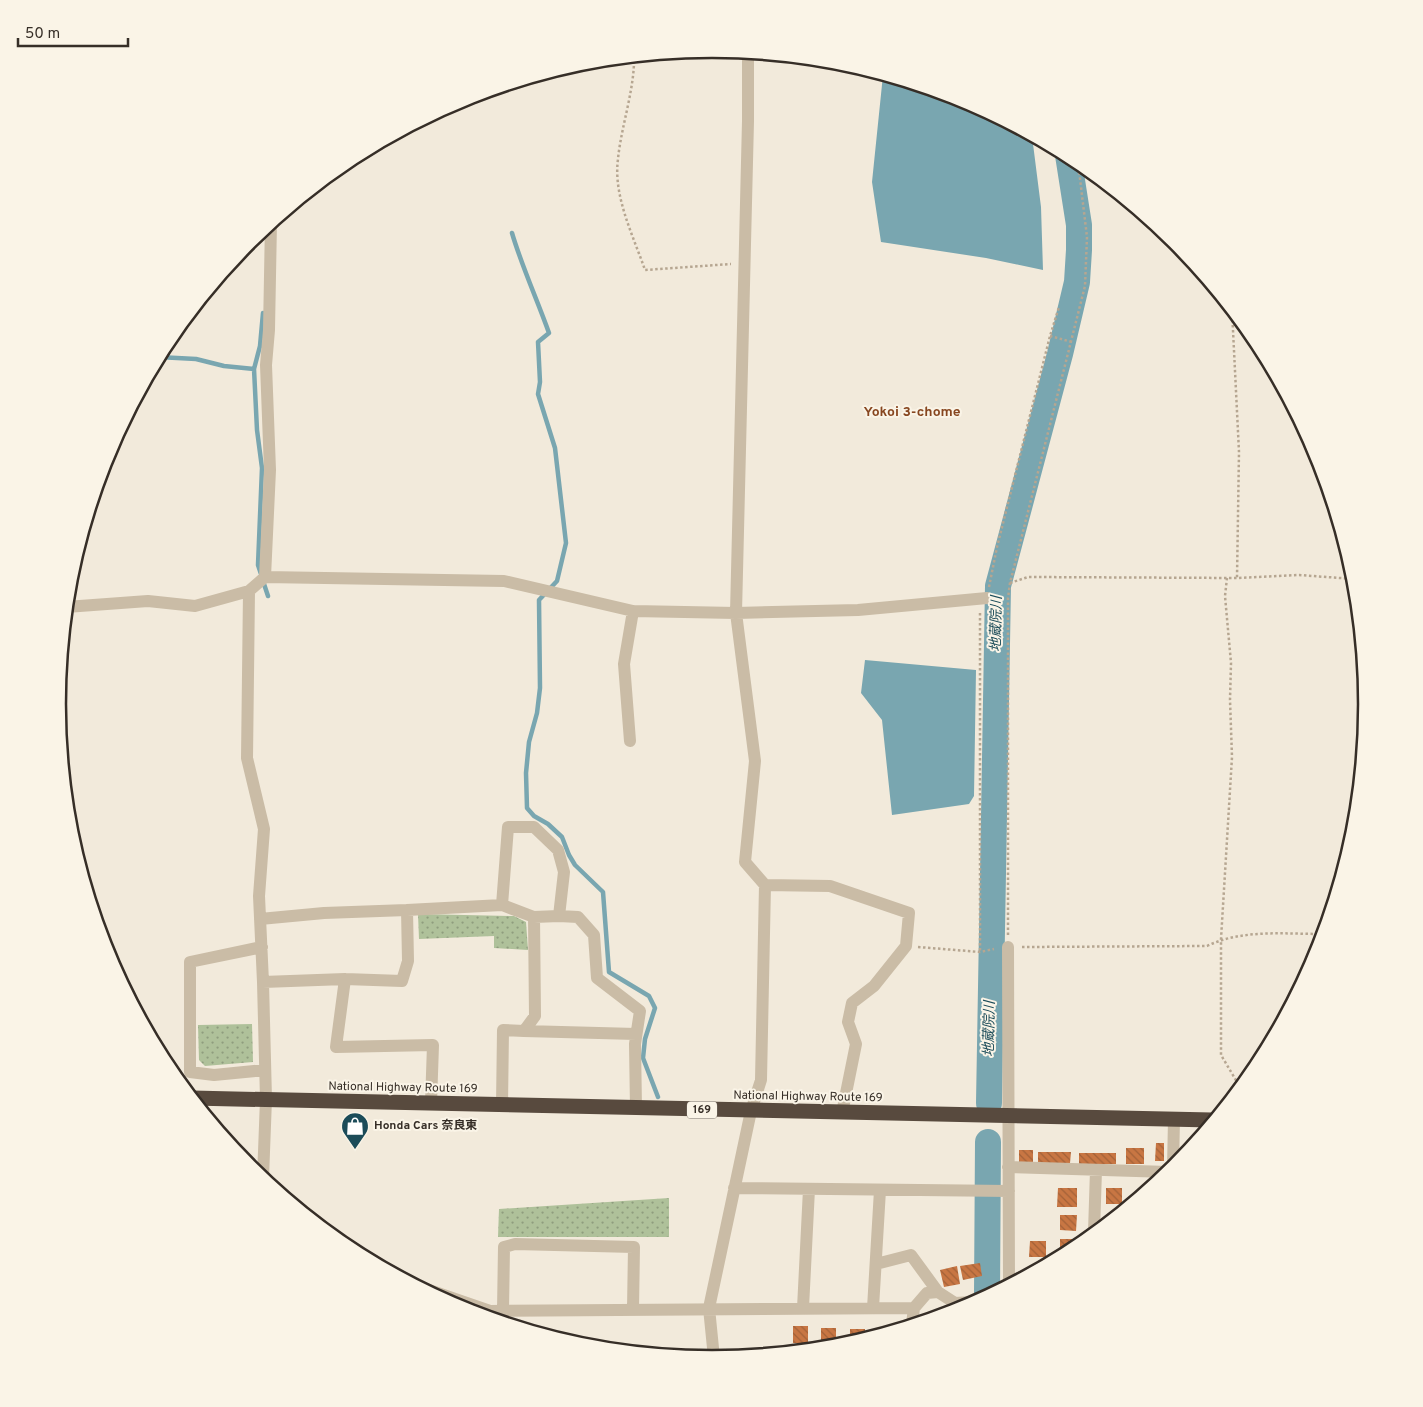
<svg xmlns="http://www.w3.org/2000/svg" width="1423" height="1407" viewBox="0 0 1423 1407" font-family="Overpass,'Noto Sans JP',sans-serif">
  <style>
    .park { fill: url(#park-dots) }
    .water { fill: #79a6b0 }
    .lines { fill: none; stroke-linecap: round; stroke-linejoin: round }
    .stream { stroke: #79a6b0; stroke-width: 4.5 }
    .river { stroke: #79a6b0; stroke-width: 26 }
    .building { fill: url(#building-back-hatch) }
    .path { stroke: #b6a691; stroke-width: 2.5; stroke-dasharray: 2.5 2.5; stroke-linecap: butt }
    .minor { stroke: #cabca6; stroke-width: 12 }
    .highway { stroke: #584a3e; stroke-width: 15 }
    .labels { text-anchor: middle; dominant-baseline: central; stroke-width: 4; stroke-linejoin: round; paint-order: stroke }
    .shield { fill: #faf4e7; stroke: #716961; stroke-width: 1 }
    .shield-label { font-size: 11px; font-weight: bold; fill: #362e27 }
    .street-label { font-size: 12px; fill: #362e27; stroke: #faf4e7 }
    .poi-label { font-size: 12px; font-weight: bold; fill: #362e27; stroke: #faf4e7; text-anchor: start }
    .neighbourhood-label { font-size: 14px; font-weight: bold; fill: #87461f; stroke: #faf4e7 }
    .water-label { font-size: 14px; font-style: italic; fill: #1c4c59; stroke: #faf4e7 }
    .rim { fill: none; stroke: #362e27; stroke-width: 2.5 }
  </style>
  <defs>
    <pattern id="park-dots" width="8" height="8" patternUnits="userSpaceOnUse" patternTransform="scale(1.25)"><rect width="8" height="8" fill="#afc19a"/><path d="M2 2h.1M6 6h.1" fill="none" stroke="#8f9d7e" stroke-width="1.8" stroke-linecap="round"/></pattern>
    <pattern id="building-back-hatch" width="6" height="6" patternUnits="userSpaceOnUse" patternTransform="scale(1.25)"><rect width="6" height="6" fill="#c87643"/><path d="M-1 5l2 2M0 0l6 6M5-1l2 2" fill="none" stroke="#a36138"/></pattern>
  </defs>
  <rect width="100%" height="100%" fill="#f2eadb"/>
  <path class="park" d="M418 914 514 916 526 922 528 950 494 948V936L419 939Z
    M252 1024 253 1062 205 1066 199 1060 198 1025Z
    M669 1198V1237H498L499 1209Z"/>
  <path class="water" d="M883 75 962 99 1032 136 1041 207 1043 270 986 258 881 242 872 182Z
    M865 660 976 670 974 796 969 804 892 815 882 720 861 693Z"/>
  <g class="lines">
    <path class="stream" d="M512 233C522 267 537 299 549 333L538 342 540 382 538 394 555 448 566 543 557 581 539 600 540 688 537 713 529 742 526 773 527 808 534 816 548 824 562 837 569 855 575 865 603 892 609 972 649 996 655 1008 645 1039 643 1058 658 1097
      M158 357 196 359 224 366 254 369
      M261 574 258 565 262 468 257 430 254 369 260 346 263 313
      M263 581 268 596"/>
    <path class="river" d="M989 1103 998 586 1060 354 1077 282 1079 250V225L1068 155
      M987 1295 988 1142"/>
  </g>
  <path class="building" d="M1156 1143H1164V1161H1155Z
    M1126 1148H1144V1164H1126Z
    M1019 1150H1033V1162H1019Z
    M1038 1152H1071L1070 1163H1038Z
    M1079 1153H1116V1164H1079Z
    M1058 1188H1077V1207H1057Z
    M1106 1188H1122V1204H1106Z
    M1060 1215H1077L1076 1231 1060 1230Z
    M1060 1239H1076V1247L1060 1255Z
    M1030 1241H1046V1257H1029Z
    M980 1263 982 1276 963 1280 960 1266Z
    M957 1266 960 1284 944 1287 940 1270Z
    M793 1326H808V1343H793Z
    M821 1328H836V1344H821Z
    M850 1329H865V1338L850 1342Z"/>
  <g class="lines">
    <path class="path" d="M634 56C635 88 621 127 618 159 613 196 633 235 645 270L731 264
      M1232 310 1239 452 1237 578
      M1050 336 1072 342
      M1227 578 1225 596 1231 663 1230 700 1232 757 1221 939V1055L1240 1087
      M1010 583 1028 577 1237 578 1299 575 1354 579
      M989 587 997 547 1050 336 1059 307
      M980 613V952
      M1008 935V598L1010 583 1085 286 1087 237 1078 162
      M918 947 980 952 994 949
      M1022 947 1207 946C1242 929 1285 934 1322 934"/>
    <path class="minor" d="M265 577 270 470 266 365 269 330 271 222
      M249 591 247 758 264 829 259 896 263 982 266 1099 263 1178
      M66 607 148 601 195 606 249 591 265 577 504 581 633 611 736 613 858 610 987 598
      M630 741 624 664 633 611
      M765 885 830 886 909 913 906 946 874 986 852 1003 848 1022 856 1044 842 1113
      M502 905 508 827H534L558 850 564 872 559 916
      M260 919 324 913 407 910
      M262 947 190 962V1072L214 1075 265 1070
      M1008 947 1009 1283
      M345 979 336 1047 433 1045 431 1103
      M263 982 345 979 402 981 408 961 407 910 502 905 534 917 559 916 578 917 594 935 597 978 640 1011 635 1044 636 1108
      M524 1031 636 1034
      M502 1105 503 1030 524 1031 535 1016 534 917
      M1008 1167 1168 1172
      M1173 1168 1174 1119
      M734 1188 1009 1191
      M1094 1232 1096 1170
      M876 1264 911 1255 938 1292
      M423 1288 490 1311 914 1308 927 1293 938 1292 955 1303 973 1302
      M803 1308 809 1189
      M873 1308 880 1190
      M503 1311 504 1247 515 1244 634 1247 633 1309
      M912 1324 914 1308
      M714 1358 709 1308 751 1111 761 1080 765 885 745 862 755 761 736 613 748 121V52"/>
    <path class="highway" d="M192 1098 1212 1120"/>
  </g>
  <defs>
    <g id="shop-pin" transform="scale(1.4375)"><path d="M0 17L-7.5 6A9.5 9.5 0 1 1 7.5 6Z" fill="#1c4c59" stroke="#faf4e7"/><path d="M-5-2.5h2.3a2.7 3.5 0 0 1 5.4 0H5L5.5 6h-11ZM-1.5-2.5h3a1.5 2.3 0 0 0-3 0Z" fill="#fff"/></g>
  </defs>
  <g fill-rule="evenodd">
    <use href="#shop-pin" x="355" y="1126"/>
  </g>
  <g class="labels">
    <rect class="shield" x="687" y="1101.5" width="30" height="17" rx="4"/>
    <g class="shield-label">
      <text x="702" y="1110">169</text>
    </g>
    <g class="street-label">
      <text transform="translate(403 1088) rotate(1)">National Highway Route 169</text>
      <text transform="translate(808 1097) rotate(1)">National Highway Route 169</text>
    </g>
    <g class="poi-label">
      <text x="374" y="1126">Honda Cars 奈良東</text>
    </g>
    <g class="neighbourhood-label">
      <text x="912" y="412">Yokoi 3-chome</text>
    </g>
    <g class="water-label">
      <text transform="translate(997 624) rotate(-89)">地蔵院川</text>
      <text transform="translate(990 1029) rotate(-89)">地蔵院川</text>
    </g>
  </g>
  <path d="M0 0H1423V1407H0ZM66 704a646 646 0 1 1 1292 0a646 646 0 1 1-1292 0Z" fill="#faf4e7" fill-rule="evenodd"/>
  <path class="rim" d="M66 704a646 646 0 1 1 1292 0a646 646 0 1 1-1292 0Z"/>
  <path d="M18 38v8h110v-8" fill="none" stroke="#362e27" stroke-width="2.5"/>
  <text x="25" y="38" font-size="15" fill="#362e27" stroke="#faf4e7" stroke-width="4" paint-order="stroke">50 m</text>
</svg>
